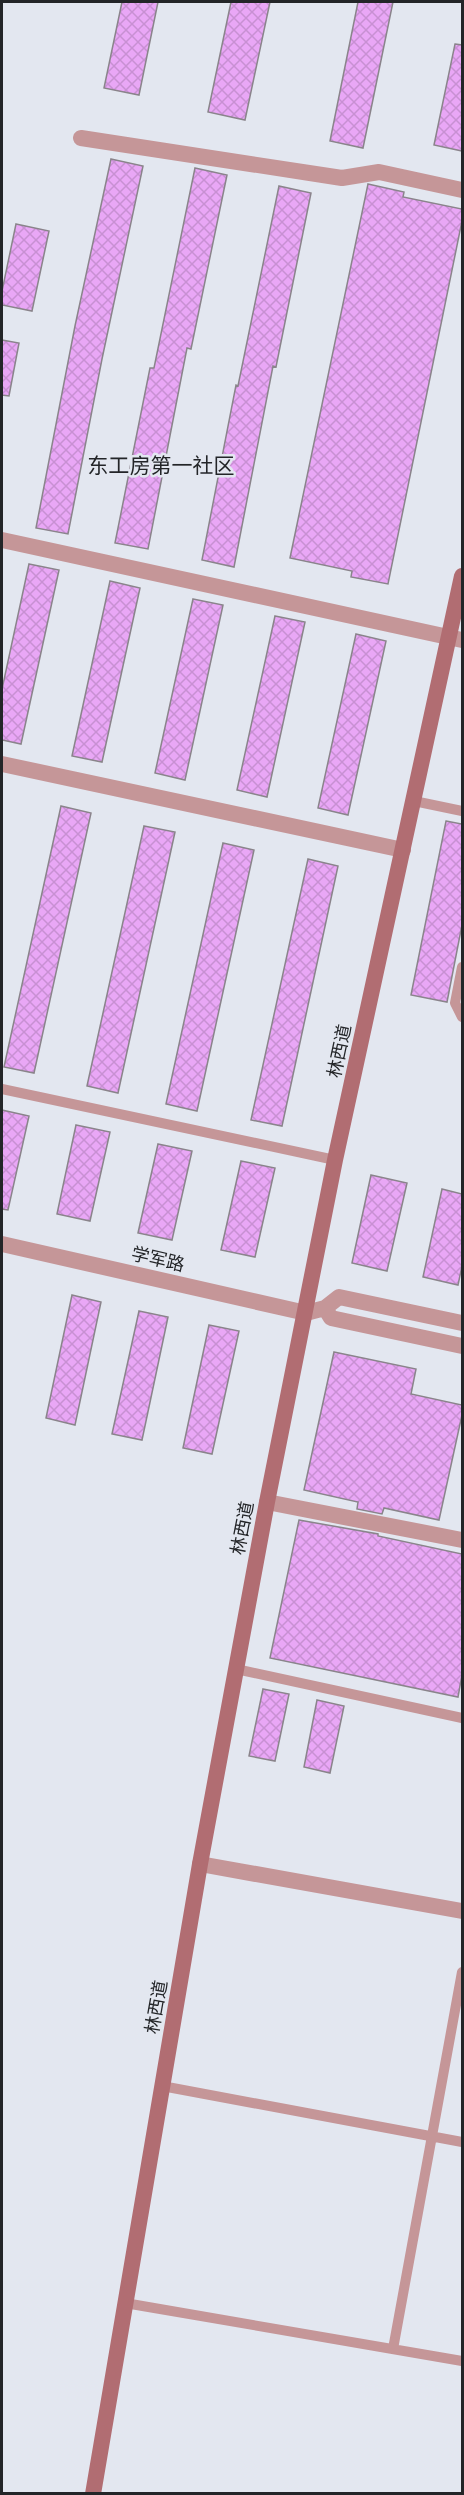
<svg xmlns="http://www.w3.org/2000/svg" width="464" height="2495" viewBox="0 0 464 2495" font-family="Inter,'Noto Sans SC',sans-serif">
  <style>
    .building { fill: url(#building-cross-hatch); stroke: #8a848b; stroke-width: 1.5 }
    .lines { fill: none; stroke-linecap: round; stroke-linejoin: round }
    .service { stroke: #c59698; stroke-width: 10 }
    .pedestrian { stroke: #c59698; stroke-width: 16 }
    .minor { stroke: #c59698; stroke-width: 16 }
    .tertiary { stroke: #c59698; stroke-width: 16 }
    .secondary { stroke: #b16d72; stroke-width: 16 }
    .labels { text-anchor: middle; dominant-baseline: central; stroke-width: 5; stroke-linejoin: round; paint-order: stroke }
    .street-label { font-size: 18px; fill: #232528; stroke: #e3e7f0 }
    .quarter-label { font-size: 21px; fill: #232528; stroke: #e3e7f0 }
  </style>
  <defs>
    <pattern id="building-cross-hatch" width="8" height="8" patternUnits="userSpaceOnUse" patternTransform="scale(1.5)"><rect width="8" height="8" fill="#e9a7f6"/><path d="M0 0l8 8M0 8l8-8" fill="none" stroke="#c890d3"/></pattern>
  </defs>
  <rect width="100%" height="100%" fill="#e3e7f0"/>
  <path class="building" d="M122 2H158L139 95 104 88Z
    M231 2H270L245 120 208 112Z
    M358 2H393L363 148 330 141Z
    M455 44 462 45V151L434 145Z
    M111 159 143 166 102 359 68 534 36 528 75 326Z
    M195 168 227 175 191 349 187 348 148 549 115 543 150 368H154Z
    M368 184 404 192 403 197 462 209V221L388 584 351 577 352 571 290 558Z
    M279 186 311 193 276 367 273 366 234 567 202 560 236 385 238 386Z
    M16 224 49 231 32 311 2 305V291Z
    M2 340 19 343 9 396 2 395Z
    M29 564 59 570 21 744 2 740V689Z
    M110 581 140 588 102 762 72 756Z
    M193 599 223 605 185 780 155 773Z
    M275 616 305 622 267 797 237 790Z
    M356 634 386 641 348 815 318 808Z
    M61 806 91 813 34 1073 4 1067Z
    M446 821 462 824V925L447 1002 411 995Z
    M144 826 175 832 118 1093 87 1086Z
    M223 843 254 850 197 1111 166 1104Z
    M308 859 338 866 282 1126 251 1120Z
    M2 1110 29 1116 8 1210 2 1209Z
    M76 1125 110 1132 90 1221 57 1214Z
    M158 1144 192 1151 172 1240 138 1233Z
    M241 1161 275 1168 255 1257 221 1250Z
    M371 1175 407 1183 387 1271 352 1263Z
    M442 1189 462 1194V1266L458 1285 423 1277Z
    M72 1295 101 1302 75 1425 46 1418Z
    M139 1311 168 1317 142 1440 112 1434Z
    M209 1325 239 1331 212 1454 183 1448Z
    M334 1352 416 1369 411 1394 462 1405V1415L439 1520 384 1508 382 1514 357 1509 358 1502 304 1490Z
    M299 1520 378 1534V1536L462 1554V1675L458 1697 270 1658Z
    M263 1689 289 1694 275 1761 249 1756Z
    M317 1700 344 1706 330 1773 304 1767Z"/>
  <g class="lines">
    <path class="service" d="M414 801 462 811
      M462 967 455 1003 462 1017
      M2 1089 335 1160
      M236 1669 462 1718
      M162 2086 462 2142
      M125 2303 462 2361
      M393 2349 462 1972"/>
    <path class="pedestrian" d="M325 1308 339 1297 462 1323
      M306 1313 325 1308 331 1318 462 1346"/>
    <path class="minor" d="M81 138 342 178 379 172 462 190
      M2 540 462 640
      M2 764 403 850
      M267 1502 462 1540
      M200 1864 462 1911"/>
    <path class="tertiary" d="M2 1244 306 1313"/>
    <path class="secondary" d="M93 2494 200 1864 267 1502 335 1160 462 576"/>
  </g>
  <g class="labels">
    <g class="street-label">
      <text transform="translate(339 1051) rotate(-78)">林西道</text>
      <text transform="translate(158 1259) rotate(13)">学军路</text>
      <text transform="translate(242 1528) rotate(-79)">林西道</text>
      <text transform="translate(156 2007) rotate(-80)">林西道</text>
    </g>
    <g class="quarter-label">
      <text x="161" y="465">东工房第一社区</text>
    </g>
  </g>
  <rect width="464" height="2495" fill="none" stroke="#232528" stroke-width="6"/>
</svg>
